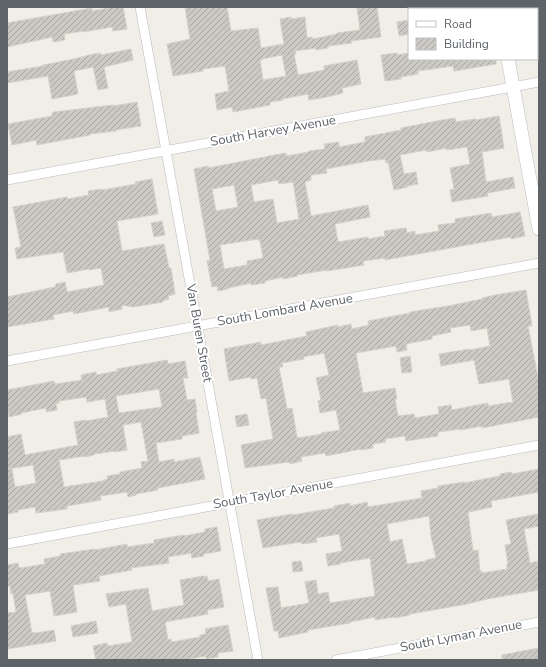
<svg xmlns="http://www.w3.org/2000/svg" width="546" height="667" viewBox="0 0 546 667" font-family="'Nunito Sans',sans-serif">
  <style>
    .building { fill: url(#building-hatch); stroke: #d6d0c5; fill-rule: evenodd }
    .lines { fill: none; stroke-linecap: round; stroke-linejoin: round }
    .street-casing { stroke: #b7babe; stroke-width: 10 }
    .secondary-casing { stroke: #b8bcc1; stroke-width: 14 }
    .street { stroke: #fff; stroke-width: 9 }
    .secondary { stroke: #fff; stroke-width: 13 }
    .labels { text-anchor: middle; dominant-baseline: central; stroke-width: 4; stroke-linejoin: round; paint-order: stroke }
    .street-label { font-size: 13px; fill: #5e6368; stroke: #fff }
  </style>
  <defs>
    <pattern id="building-hatch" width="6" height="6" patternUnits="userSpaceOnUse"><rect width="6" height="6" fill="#ccc9c4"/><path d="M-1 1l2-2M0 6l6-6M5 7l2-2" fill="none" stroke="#a9a7a3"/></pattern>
  </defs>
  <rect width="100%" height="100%" fill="#f1eee7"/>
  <path class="building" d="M114 7H123L127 29 113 31 112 27 83 32V31L64 34 65 40 53 42 52 37 7 47V23L92 8V11Z
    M185 7H227L231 31 258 28 261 48 284 44 280 19 291 17V19L305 17 307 38 312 37 313 39 337 34V33L360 30 357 7H377L381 37 351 41 352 43 328 46V48L316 50V48L295 51 296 54H294L298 75 324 70V66L357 60 361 84 342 88 343 93 327 97 309 100 308 94 282 99 283 100 270 102V105L233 112 232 107 217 110 215 94 229 91 225 66 203 69V71L173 76 167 44 190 39ZM282 55 286 76 263 80 260 60H262V59Z
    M409 20V34L399 36 397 22Z
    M131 49 133 60 104 67 108 88 98 90 93 67 74 71 78 94 52 99 48 76 7 83V72L43 66V65L54 63 78 58 89 55 100 53 101 55Z
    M397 53V55L409 53V59H496V64L454 71 453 66 418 71V74L401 77V79L385 81 381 55Z
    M137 102 141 126 116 130V131L90 134V135L37 145 36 140 12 145 8 124 52 116V113L54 112 113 105V106Z
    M499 116 504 148 482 152 486 182 513 177 515 188 487 193 488 196 452 202 450 190 454 189 450 168 470 164 467 147 446 150V148L427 152 426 150 400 155 404 174 416 172 418 184 407 186 408 187 394 190 388 162 386 163 385 159 368 161 326 169 327 173 311 175V180L305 182 311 216 368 205 370 217 335 224 338 242 368 237V239L385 236 384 231 406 228 407 233 415 231V235L439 231 438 225 455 223V219L491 213 492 217 520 212 525 236 511 239V237L385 260V258L363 261 364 265 327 271V270L297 275 298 276 283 279V277L265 281V283L251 285V283L228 288V289L218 291 217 286 212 287 207 261 210 260 194 169 208 166V168L275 155 286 153V156L309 152V151L325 149 324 144 339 142V147L365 142V137L401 130V128L442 120 455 118 456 122 475 119 476 120ZM278 180 279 184 293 182 299 219 277 223 273 199 254 202 251 185ZM234 185 238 207 216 211 212 189ZM258 239 259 241H260L263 258 247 261V265L224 269 220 245Z
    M152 179 158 214 117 221 122 251 164 244 169 268H171L175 294 168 296 169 299 162 301 163 302 133 307 122 305V309L109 312V307L74 314 73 311 53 315 54 319 7 327V297L55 287 56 284 65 282 67 292 104 285 101 268 89 270V269L67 273 63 252 17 259 15 248 21 247 13 207 67 197 68 199 89 195 88 191 102 189 103 190 136 184 135 182Z
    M162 221 165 235 154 237 151 223Z
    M526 290 532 326H528L539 382V417L482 428V426L460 430V429L438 432V436L406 441 405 436 385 439 386 442 373 444V448L361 450V449L326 456 325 453 301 457 302 461 290 464 289 462 245 468 241 445 273 439 266 398 261 399 257 378 251 379V377L229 381 224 349 261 342V345L307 336 306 332 338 325V327L351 324 352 329 369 325 368 321 410 313V312L448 306 482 299V298L495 295ZM470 325 471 331 487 328 490 346 470 350V349L439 354 441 366 474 360 479 384 509 379 513 402 488 406V403L452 410 451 405 438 407 439 414 415 418 414 414 398 416 395 399H397L395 388 363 393 356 353 396 346 397 352 407 350 406 344 432 339V336L451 332 450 328ZM324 353 329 375 316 378 321 400 318 401 320 413 336 410 340 430 321 433 322 434 298 438V437H297L292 408 287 409 279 367H283L282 363 304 359 303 357Z
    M410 356 412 372 402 373 400 358Z
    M167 360 168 364 185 361 188 378H183L187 400 195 399 197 412 196 413 199 433 182 436V439L156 443 159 462 174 459V462L200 457 205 479 158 488V490L136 494V495L128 497 127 492 100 496 101 500 67 506V509L36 513 35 507 18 510V512L7 514V437L21 434 25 455 78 445 74 422 86 420V421L108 417 105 399 87 402 86 397 59 401V403H56L57 410 46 412V408L21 413 22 414 9 417 7 404V390L54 381 55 384 82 380 81 375 96 372V375L117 371V369ZM159 389 162 407 119 413 116 396ZM141 422 148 461 141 462 142 468 120 472V474L107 476 108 479 103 480V481L64 487 59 460 85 456V457L94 455V454L115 451V452L127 450 123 425ZM33 465 36 483 15 487 12 469H8Z
    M247 414 249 425 237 427 235 416Z
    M539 469V492L491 501 492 507 469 512V513H468L473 551 478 550 480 571H482V573L507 569V564H508L505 545 511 544 506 520 538 514 539 526 524 529 530 563 539 561V590L487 599 467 604 410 614V615L394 618V617L375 620V617L350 622V623L308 630V632L279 638 278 631H274L266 588 278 587 281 608 309 603 305 582 316 580 318 594 328 592 330 603 375 596 370 558 340 563 341 564 328 566 326 554 342 551 339 534 316 538 317 542 302 544 301 542 263 548 257 520 292 514V515L334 508V506L350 503V506L367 502 368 507 422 498 421 491 438 488V486L464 482V483L500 476V474L511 472 512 474ZM429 516 431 536 436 558 426 560V561L407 564 402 539 390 542 387 524Z
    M217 527 221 551 203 554 204 556 192 558 191 553 168 557 169 563 131 568 132 570 99 576 100 581 74 585 73 586 77 612 54 616 50 591 25 595 32 633 35 632 36 633 54 630 56 641 7 649V613L16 612 13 593 11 594 10 586H7V565L18 563 19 568 20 567 21 568 45 564 44 559 61 556 60 554 95 549V550L127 544V547L154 543V540L184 535V536L205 532V529Z
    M301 561 303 571 293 572 292 562Z
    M204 576V577L207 576 208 581 219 579 224 607 207 610 208 614 165 622 168 640 171 639 172 642 200 637V635L206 634 205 629 228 625 233 651 218 653V657L206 659V656L184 660H96L93 646 107 643 108 646 132 642 126 604 109 607 106 594 148 588 152 611 173 607 184 605 180 580Z
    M96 621 98 633 73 637 71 626Z
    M539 648V660H502V655Z"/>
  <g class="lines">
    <g class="street-casing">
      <path id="street" d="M140 7 258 660
        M7 180 539 82
        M7 361 539 263
        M7 544 539 445
        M336 660 539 622"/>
    </g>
    <g class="secondary-casing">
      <path id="secondary" d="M499 7V9
        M508 59 539 229"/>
    </g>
    <use href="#street" class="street"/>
    <use href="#secondary" class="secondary"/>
  </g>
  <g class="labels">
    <g class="street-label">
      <text transform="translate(273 131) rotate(-10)">South Harvey Avenue</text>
      <text transform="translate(285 310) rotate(-10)">South Lombard Avenue</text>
      <text transform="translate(199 333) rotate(80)">Van Buren Street</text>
      <text transform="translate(273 494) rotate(-10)">South Taylor Avenue</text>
      <text transform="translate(461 636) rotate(-11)">South Lyman Avenue</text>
    </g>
  </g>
  <rect width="546" height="667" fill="none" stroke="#5e6368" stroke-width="16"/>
  <rect x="408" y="8" width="130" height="52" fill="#ffffff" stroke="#bfc1c3"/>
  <rect x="416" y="21" width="20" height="6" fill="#ffffff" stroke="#bfc1c3"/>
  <text x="444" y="28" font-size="12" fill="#5e6368">Road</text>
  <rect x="416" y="38" width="20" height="12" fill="url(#building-hatch)" stroke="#bfc1c3"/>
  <text x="444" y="48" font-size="12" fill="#5e6368">Building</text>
</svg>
